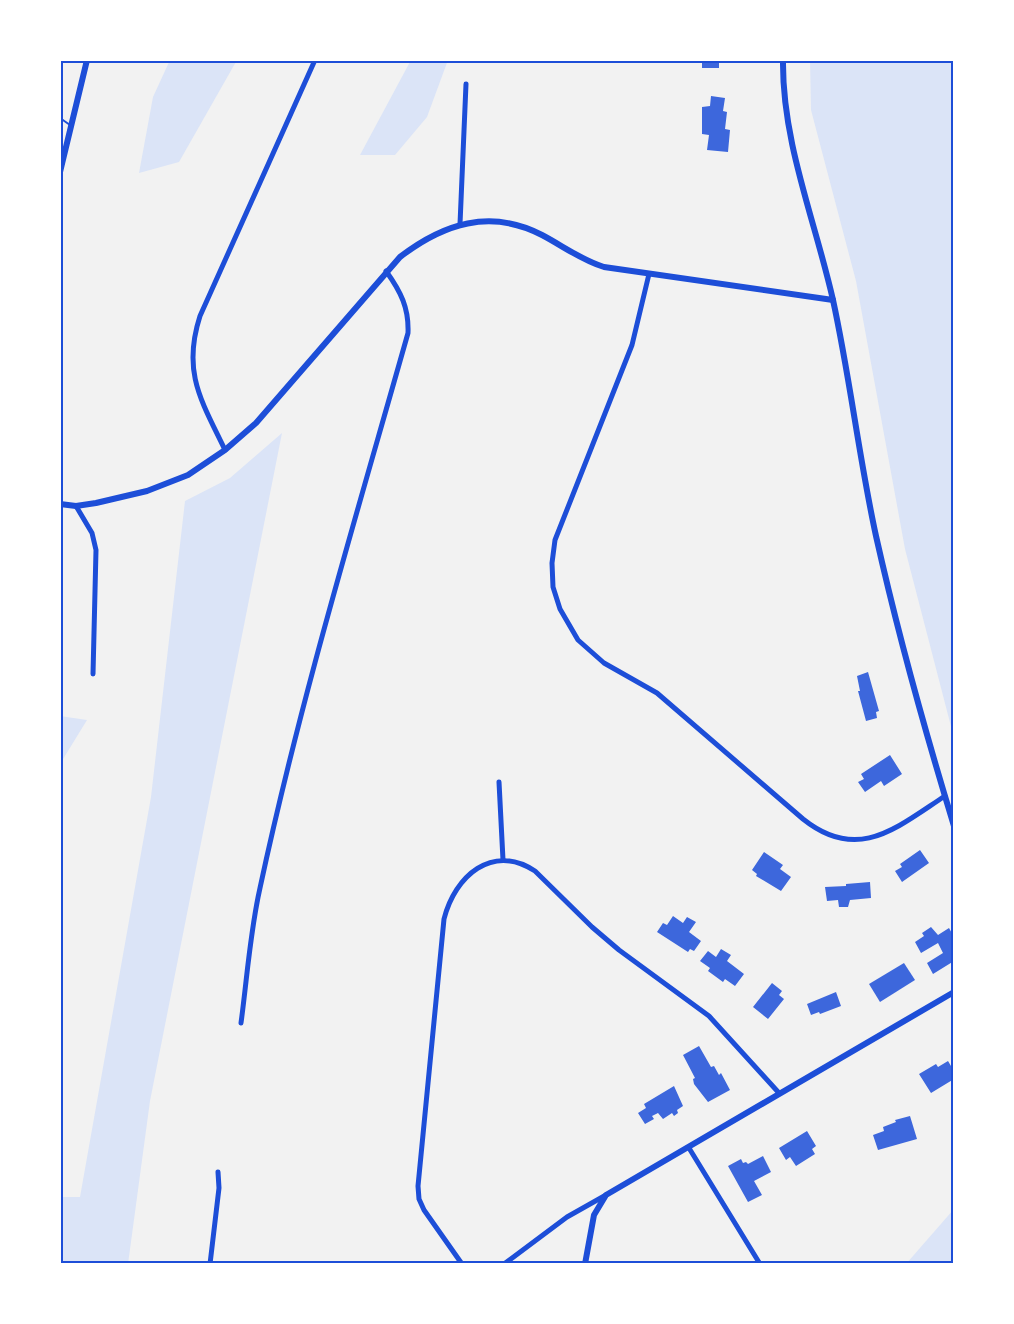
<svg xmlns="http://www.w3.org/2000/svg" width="1014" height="1324" font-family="'Source Serif 4',serif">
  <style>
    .green { fill: #dbe4f7 }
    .building { fill: #3d67dc }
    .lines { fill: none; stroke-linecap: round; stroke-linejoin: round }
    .service { stroke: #1d4ed8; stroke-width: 2 }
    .minor { stroke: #1d4ed8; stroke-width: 5 }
    .tertiary { stroke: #1d4ed8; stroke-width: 6 }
    .neatline { fill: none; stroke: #1d4ed8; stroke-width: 2 }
  </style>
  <rect width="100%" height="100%" fill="#f2f2f2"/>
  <!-- green -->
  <g class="green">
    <path d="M170,60H237L179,162L139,173L153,97Z"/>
    <path d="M411,60H448L427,117L395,155H360Z"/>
    <path d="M810,60H954V738L905,549L856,281L811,110Z"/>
    <path d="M282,433L150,1101L128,1264H60V1197H80L151,797L185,501L230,478Z"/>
    <path d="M60,716L87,720L60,764Z"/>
    <path d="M954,1209V1264H906Z"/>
  </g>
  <!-- building -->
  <g class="building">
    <rect x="702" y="60" width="17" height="8"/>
    <path d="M711,96L725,98L723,111L727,112L725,129L730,130L728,152L707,150L709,135L702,134V107L710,106Z"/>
    <path d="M868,672L879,711L876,712L877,718L866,721L858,691H860L857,676Z"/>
    <path d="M890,755L902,774L884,786L881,781L865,792L858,782L864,779L861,774Z"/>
    <path d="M920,850L929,863L902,882L895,871L902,867L900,864Z"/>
    <path d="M764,852L783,865L780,869L791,877L781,891L756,876L757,874L752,870Z"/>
    <path d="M870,882L871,898L850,900L848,907H839L838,900L827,901L825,887L846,886V884Z"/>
    <path d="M673,916L683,923L687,917L696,922L689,932L701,941L694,951L690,949L688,952L657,932L663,923L667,925Z"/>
    <path d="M931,927L938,935L949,928L954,937V961L933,974L927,963L943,953L938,943L921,953L915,942L924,936L922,933Z"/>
    <path d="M721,949L731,955L727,961L744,974L735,986L725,979L723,982L708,971L710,968L700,961L708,951L716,957Z"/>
    <path d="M904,963L915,980L880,1002L869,984Z"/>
    <path d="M772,983L782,991L779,995L784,999L768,1019L753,1007Z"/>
    <path d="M836,992L841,1006L820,1014L819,1012L811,1015L807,1004Z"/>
    <path d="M699,1046L711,1067L714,1066L719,1075L721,1073L730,1090L708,1102L694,1084L693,1079L695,1078L683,1055Z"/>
    <path d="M948,1061L954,1071V1079L931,1093L919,1074L936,1064L938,1067Z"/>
    <path d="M674,1086L683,1106L677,1110L678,1113L674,1116L672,1113L663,1119L658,1113L652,1116L654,1119L645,1124L638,1113L646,1108L644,1104Z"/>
    <path d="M910,1116L917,1139L878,1150L873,1135L884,1131L883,1127L896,1122L895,1120Z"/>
    <path d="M807,1131L816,1146L812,1149L815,1154L796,1166L790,1157L786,1160L779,1148Z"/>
    <path d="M763,1156L771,1172L754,1181L762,1195L748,1202L728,1166L741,1159L743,1163L746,1162L748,1164Z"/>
  </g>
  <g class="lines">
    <!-- service -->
    <path class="service" d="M60,118L70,125"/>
    <!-- minor -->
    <g class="minor">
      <path d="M460,224L466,84"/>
      <path d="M649,274L632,345L555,540L552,563L553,587L560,609L578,640L604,663L657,693L803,819C858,863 896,828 945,796"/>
      <path d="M225,450C201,400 182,372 200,316L315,60"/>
      <path d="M76,506L92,533L96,550L93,674"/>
      <path d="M499,782L503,860"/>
      <path d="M241,1023C247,979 250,932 260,888C300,701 356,517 408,333C409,308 401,292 386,271"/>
      <path d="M689,1148L760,1264"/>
      <path d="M210,1264L219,1188L218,1172"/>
      <path d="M462,1264L424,1210L419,1199L418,1186L444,919C455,876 492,843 535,871L592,927L619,950L709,1016L779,1093"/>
      <path d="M504,1264L567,1217L606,1195"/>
    </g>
    <!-- tertiary -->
    <g class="tertiary">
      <path d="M783,60C782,142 815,220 833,300C850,378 859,458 876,536C898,634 925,731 954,826"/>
      <path d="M60,172L87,60"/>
      <path d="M60,504L76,506L96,503L147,491L188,475L225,450L256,423L400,257C443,224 490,208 542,235C563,246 581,260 604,267L833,300"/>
      <path d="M585,1264L594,1215L606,1195L954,992"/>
    </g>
  </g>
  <!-- border -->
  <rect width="1014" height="1324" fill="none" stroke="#ffffff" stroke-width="123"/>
  <rect x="62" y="62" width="890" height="1200" class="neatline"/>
</svg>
